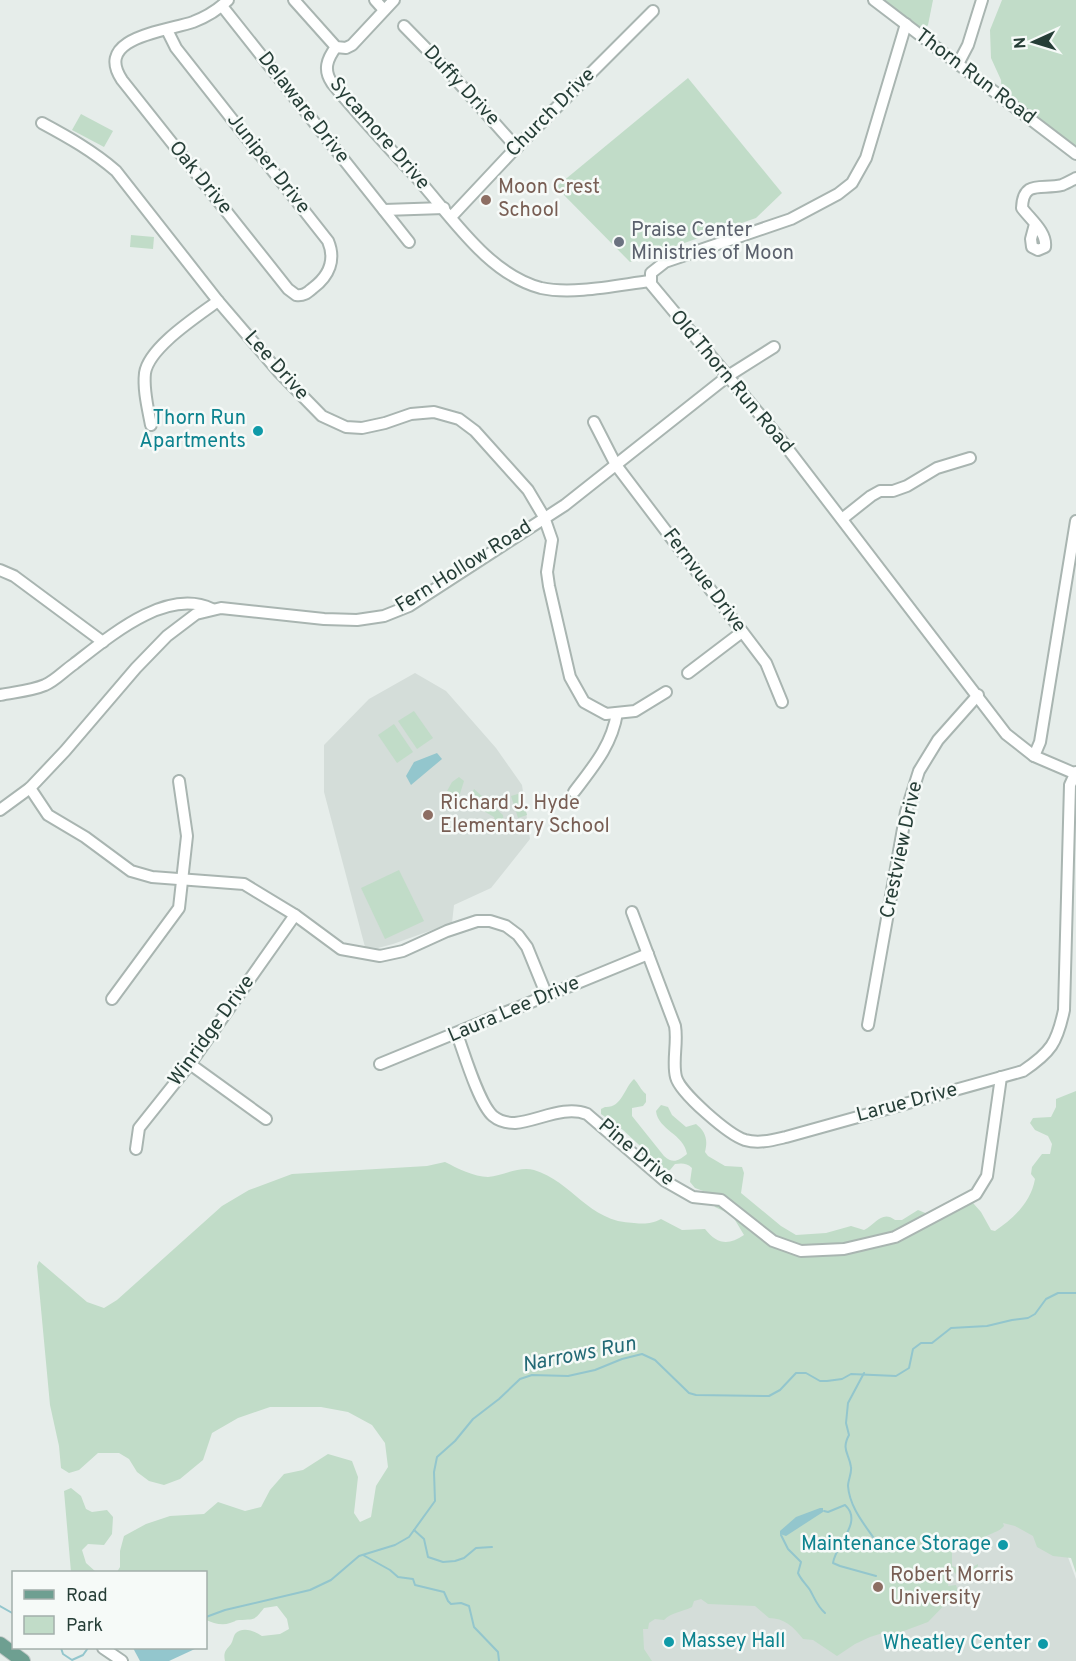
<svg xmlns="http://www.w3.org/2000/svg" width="1076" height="1661" font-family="Overpass,sans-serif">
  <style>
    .built { fill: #d4ddd9 }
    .green { fill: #c1dcc8 }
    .water { fill: #93c6cd }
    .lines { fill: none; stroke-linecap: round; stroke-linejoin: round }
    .stream { stroke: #93c6cd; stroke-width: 2 }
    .minor-casing { stroke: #a9b5b1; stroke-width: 14 }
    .major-casing { stroke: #c2c9c7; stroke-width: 16 }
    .minor { stroke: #fff; stroke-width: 10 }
    .major { stroke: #6e9f91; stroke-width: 14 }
    .education-dot { fill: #8d6e63; stroke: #f6faf8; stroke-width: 2 }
    .worship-dot { fill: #6b7280; stroke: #f6faf8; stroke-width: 2 }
    .culture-dot { fill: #0f9aa8; stroke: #f6faf8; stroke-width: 2 }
    .labels { text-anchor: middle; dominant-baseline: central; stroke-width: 5; stroke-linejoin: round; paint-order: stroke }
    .street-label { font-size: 20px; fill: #263e37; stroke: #f6faf8 }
    .education-label { font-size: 20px; fill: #785e54; stroke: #f6faf8; text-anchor: start }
    .worship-label { font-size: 20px; fill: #5b616d; stroke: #f6faf8; text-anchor: start }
    .culture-label { font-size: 20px; fill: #0d838f; stroke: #f6faf8; text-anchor: end }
    .water-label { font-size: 21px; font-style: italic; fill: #246a76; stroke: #f6faf8 }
  </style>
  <rect width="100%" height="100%" fill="#e6edea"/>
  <!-- built -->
  <g class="built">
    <path d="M415,673L446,691L496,748L522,785L530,839L491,888L454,905L452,923L393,944L378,948L365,947L324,792V745L369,699Z"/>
    <path d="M974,1503L1061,1538L1076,1579V1661H431Z"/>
  </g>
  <!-- green -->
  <g class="green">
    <path d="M874,0H933L928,25L920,35Z"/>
    <path d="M1002,0H1076V154L1002,98L1001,80L991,58L990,30Z"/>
    <path d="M688,78L782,193L756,218L630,262L556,187Z"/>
    <path d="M81,114L113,131L104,147L72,130Z"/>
    <path d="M131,235L154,237L153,249L130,247Z"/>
    <path d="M414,711L433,738L417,749L398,721Z"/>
    <path d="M394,724L413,752L397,763L378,735Z"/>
    <path d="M459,777L464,781L459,797L447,791L452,782Z"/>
    <path d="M474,789L503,815L504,824L496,825L494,817L468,802Z"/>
    <path d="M521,793L527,815L518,818L511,796Z"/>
    <path d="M399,870L424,921L385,939L361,888Z"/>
    <path d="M634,1079C639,1084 640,1089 646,1094V1102L643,1106L632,1108V1116L664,1156C673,1164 678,1161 687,1154C684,1134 658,1130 656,1111L661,1105L668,1107L672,1115L686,1127L696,1124C706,1132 708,1140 705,1152L708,1156L725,1166L742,1167L744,1173L741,1193L781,1226L796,1235L826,1233L851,1226L864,1230C876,1224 882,1210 895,1220H902L918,1210L940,1219C953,1214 959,1206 973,1203L981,1212L991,1230L995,1231C1014,1218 1031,1202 1035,1179L1031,1174L1032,1167L1042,1154H1050L1052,1144L1048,1136L1035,1130L1030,1123L1033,1118L1051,1117L1056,1107V1099L1076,1091V1573L1071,1558L1053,1556L1037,1547L1033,1536L1015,1526L1003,1523L1004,1526C995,1536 981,1532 978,1549L971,1548L961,1541L956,1542L952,1546V1566L965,1571L978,1564V1566L963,1582L954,1572L950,1574L948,1586L956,1585L958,1591L928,1622L893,1635H889L886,1632L870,1637L855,1644L837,1656L813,1640L803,1639C794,1627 784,1618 769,1618L755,1606L708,1604L701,1599L694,1601L692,1607C682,1612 672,1612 664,1620L655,1619L649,1623L648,1629H643L644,1649L652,1661H225C223,1652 226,1650 231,1644C233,1641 233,1637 235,1634C242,1626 255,1631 262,1636L280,1634L289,1629L287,1619L277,1606L264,1608C254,1621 255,1619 239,1620C233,1621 237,1621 230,1623C222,1626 213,1623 206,1620V1572H117L120,1567V1551L124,1536L146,1524L170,1516L204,1514L218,1502L245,1511L261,1507L270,1490L284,1474L303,1470L328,1454L352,1461L358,1477L354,1513L360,1522L371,1517L376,1486L388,1467L385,1443L372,1425L348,1412L321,1407H270L238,1418L212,1433L203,1460L180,1479L164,1485L149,1481L137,1472L129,1459L119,1453H98L79,1470L69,1473L61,1468L59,1446L50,1405L37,1266L39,1261L87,1302L104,1308L117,1300L222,1206L249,1190L292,1174L427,1166L445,1162C457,1168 474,1177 488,1177C502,1176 519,1166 534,1170C572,1181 588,1222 634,1223C645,1224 651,1224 661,1219L682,1230L705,1229C717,1244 728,1246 744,1235L732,1215L715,1207L706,1192L695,1188L690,1182L692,1168C687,1163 682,1163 675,1164L670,1170H666L623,1130L601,1114V1109L605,1107C622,1108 624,1088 634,1079Z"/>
    <path d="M71,1488L81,1496L86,1509L92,1512L107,1510L113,1517L112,1534L104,1545L88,1544L82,1550L86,1563L96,1572H71L64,1491Z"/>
  </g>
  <!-- water -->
  <g class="water">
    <path d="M437,753L442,759L411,785L406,776L414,762Z"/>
    <path d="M820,1508H823V1512L786,1536L780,1534V1531L796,1517Z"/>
    <path d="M133,1648H197L169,1661H140Z"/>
  </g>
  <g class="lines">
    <!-- stream -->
    <g class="stream">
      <path d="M864,1373L848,1403L846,1423L849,1435C841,1450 849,1453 851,1467C852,1473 848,1480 848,1486C850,1511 869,1529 881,1549"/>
      <path d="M824,1511L828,1512L845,1505C864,1522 835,1545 833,1563L840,1566L876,1576"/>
      <path d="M414,1530L424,1539L428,1557L443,1562L455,1561L464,1558L476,1548L492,1547"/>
      <path d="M781,1535L788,1549L801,1562L798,1573C801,1580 806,1584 810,1590C815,1599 817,1606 825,1613"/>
      <path d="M363,1555L390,1570L398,1577L413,1579L415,1585L444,1592L448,1601L451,1604L461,1603L469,1606L474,1627L498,1652L499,1661"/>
      <path d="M0,1606L14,1614"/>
      <path d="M206,1617L225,1610L310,1590L331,1580L359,1556L395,1545L409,1537L435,1501L434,1472L437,1457L455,1441L473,1419L499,1399L520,1379L532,1375L568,1376L595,1370L622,1359L642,1354L655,1360L689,1393L696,1395L769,1396L780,1390L796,1373H806L820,1381H827L842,1379L851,1374L896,1376L909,1368L913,1349L921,1343H932L951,1328L987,1326L1012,1320L1028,1318L1035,1314L1046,1299L1058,1293H1076"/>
      <path d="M61,1648L63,1654L72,1660L83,1655L88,1648"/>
    </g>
    <!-- minor casing -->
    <g class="minor-casing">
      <g id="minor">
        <path d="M294,0L336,47L346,48L352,45L394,0"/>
        <path d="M375,0L384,10"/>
        <path d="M874,0L1076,154"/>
        <path d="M222,6L409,242"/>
        <path d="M906,24L866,158L852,183L838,194L791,219L665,262L651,273V284L781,440L1006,734L1034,756L1076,774"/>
        <path d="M404,26L451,74L517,148"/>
        <path d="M167,30L176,48L328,241C336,260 329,276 313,288C307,293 304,296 296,295L288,289L122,80C93,37 167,31 193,22C206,17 218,10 228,0"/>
        <path d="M336,47C327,59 323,70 332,83C359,116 388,147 417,178C452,217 488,274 541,288C573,295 618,285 650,281"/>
        <path d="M958,64L968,45L982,0"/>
        <path d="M42,123C68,137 93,151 116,171L218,301L278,371L322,416L346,427L362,428L385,423L411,414L434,412L459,419L475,431L528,490L544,517L552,540L547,572L549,586L570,677L584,702L606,714L635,711L666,692"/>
        <path d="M384,210L444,208"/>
        <path d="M451,217L512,152L653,11"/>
        <path d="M1035,224L1031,239L1032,247L1038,250L1045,247C1047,232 1030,219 1022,208C1023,179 1042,190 1062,185C1067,183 1072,180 1076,178"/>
        <path d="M594,422L616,465L766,663L782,702"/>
        <path d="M151,425C148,409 143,390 145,373C149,347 198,316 218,301"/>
        <path d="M842,519L871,496L880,491H893L907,486L937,468L970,458"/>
        <path d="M0,570L14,576L103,642"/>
        <path d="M688,673L742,632"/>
        <path d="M0,695C14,692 31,691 45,685C55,681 65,670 74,664C109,637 166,587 212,609"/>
        <path d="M1034,756L1040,742L1076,521"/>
        <path d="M30,788L48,815L85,837L131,871L152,877L244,884L295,915L341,949L380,956L403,951L447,931L477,921H490L506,926L518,935L527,947L547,996"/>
        <path d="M574,792C593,767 612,745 617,713"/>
        <path d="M0,810L30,788L65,751L136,668L167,636L196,614L221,608L324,619L357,620L384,616L409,606L565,505L728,376L774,347"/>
        <path d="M632,912L675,1026C678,1043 672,1061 676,1077C680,1093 729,1135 745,1140C759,1144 773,1140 786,1137L1023,1071C1051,1052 1057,1043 1064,1010L1070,785L1076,772"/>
        <path d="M112,999L179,908L187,836L179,781"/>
        <path d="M868,1025L906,812L919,771L938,740L978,695"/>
        <path d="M457,1034C464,1053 479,1104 493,1116C499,1121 507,1123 515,1123C538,1121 564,1105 587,1114L665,1181L693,1197L721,1200L773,1241L801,1251L844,1249L895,1237L976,1194L987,1176L1001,1077"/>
        <path d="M190,1064L266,1119"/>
        <path d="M380,1064L648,954"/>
        <path d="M136,1149L139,1128L190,1064L295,915"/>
        <path d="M103,1648L122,1661"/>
      </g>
    </g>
    <!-- major casing -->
    <g class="major-casing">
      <path id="major" d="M0,1644L23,1661"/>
    </g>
    <!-- minor -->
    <use href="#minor" class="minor"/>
    <!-- major -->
    <use href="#major" class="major"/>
  </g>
  <!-- markers -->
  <g class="education-dot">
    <circle cx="486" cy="200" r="6"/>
    <circle cx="428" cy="815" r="6"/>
    <circle cx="878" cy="1587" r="6"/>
  </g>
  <circle class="worship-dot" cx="619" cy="242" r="6"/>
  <g class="culture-dot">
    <circle cx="258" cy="431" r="6"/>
    <circle cx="1003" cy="1545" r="6"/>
    <circle cx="669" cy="1642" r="6"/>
    <circle cx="1043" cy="1644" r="6"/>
  </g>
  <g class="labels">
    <!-- street labels -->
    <g class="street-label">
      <text transform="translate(975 77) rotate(37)">Thorn Run Road</text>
      <text transform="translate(461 86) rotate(47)">Duffy Drive</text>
      <text transform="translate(303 108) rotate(52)">Delaware Drive</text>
      <text transform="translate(551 113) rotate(-45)">Church Drive</text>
      <text transform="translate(379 134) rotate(49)">Sycamore Drive</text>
      <text transform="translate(268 164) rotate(52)">Juniper Drive</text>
      <text transform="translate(200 178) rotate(51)">Oak Drive</text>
      <text transform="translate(276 366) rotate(48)">Lee Drive</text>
      <text transform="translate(731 382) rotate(50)">Old Thorn Run Road</text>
      <text transform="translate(464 567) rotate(-32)">Fern Hollow Road</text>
      <text transform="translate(704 581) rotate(53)">Fernvue Drive</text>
      <text transform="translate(902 850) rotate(-78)">Crestview Drive</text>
      <text transform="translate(514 1010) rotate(-23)">Laura Lee Drive</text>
      <text transform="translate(212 1031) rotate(-54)">Winridge Drive</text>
      <text transform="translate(907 1103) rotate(-15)">Larue Drive</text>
      <text transform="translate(636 1153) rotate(40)">Pine Drive</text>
    </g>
    <!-- education labels -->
    <g class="education-label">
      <text x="498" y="188">Moon Crest<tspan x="498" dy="23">School</tspan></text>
      <text x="440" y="804">Richard J. Hyde<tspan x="440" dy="23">Elementary School</tspan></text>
      <text x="890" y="1576">Robert Morris<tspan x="890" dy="23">University</tspan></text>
    </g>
    <!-- worship labels -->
    <g class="worship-label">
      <text x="631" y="231">Praise Center<tspan x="631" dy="23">Ministries of Moon</tspan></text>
    </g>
    <!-- culture labels -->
    <g class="culture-label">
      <text x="246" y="419">Thorn Run<tspan x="246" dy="23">Apartments</tspan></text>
      <text x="991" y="1545">Maintenance Storage</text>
      <text x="681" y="1642" text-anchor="start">Massey Hall</text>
      <text x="1031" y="1644">Wheatley Center</text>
    </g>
    <!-- water labels -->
    <g class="water-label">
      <text transform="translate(579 1355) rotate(-11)">Narrows Run</text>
    </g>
  </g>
  <!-- legend -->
  <rect x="12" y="1571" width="195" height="78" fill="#f6faf8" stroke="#a3afab" stroke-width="1.5"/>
  <rect x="24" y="1590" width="30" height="9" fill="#6e9f91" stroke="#a3afab" stroke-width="1.5"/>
  <text x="66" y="1601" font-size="18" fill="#263e37">Road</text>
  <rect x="24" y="1616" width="30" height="18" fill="#c1dcc8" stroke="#a3afab" stroke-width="1.5"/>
  <text x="66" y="1631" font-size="18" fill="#263e37">Park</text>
  <!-- north arrow -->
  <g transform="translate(1034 42) rotate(266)" stroke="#f6faf8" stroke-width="4.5" paint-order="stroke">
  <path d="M0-4.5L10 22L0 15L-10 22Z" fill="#263e37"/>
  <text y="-9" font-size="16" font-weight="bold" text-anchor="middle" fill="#263e37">N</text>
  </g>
</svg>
